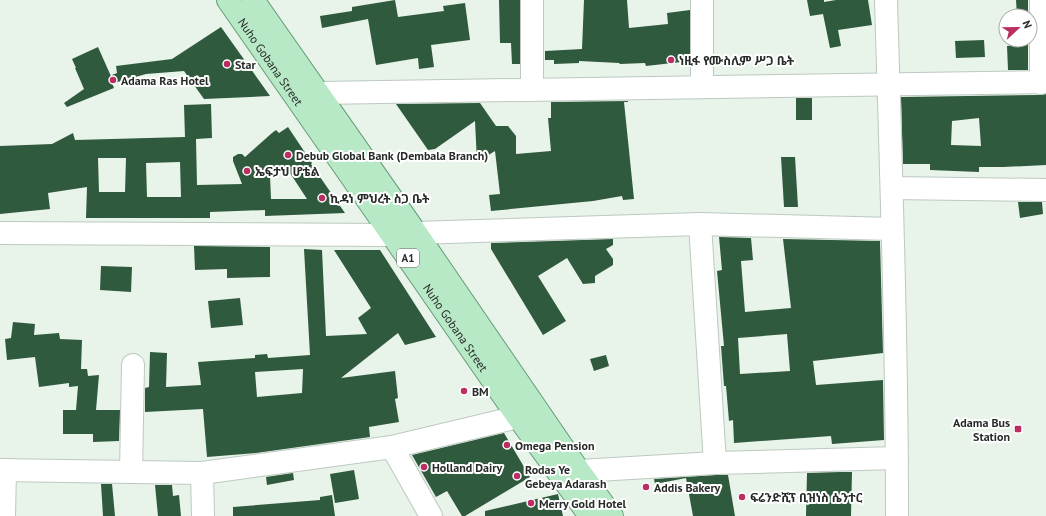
<svg xmlns="http://www.w3.org/2000/svg" width="1046" height="516" font-family="'PT Sans','Noto Sans Ethiopic',sans-serif">
  <style>
    .building { fill: #2f5a3d; fill-rule: evenodd }
    .lines { fill: none; stroke-linecap: round; stroke-linejoin: round }
    .minor-casing { stroke: #bdc9c0; stroke-width: 24 }
    .major-casing { stroke: #679d77; stroke-width: 24 }
    .minor { stroke: #fff; stroke-width: 22 }
    .major { stroke: #b8e9c7; stroke-width: 22 }
    .poi-dot { fill: #bb2e63; stroke: #fff; stroke-width: 1.5 }
    .labels { text-anchor: middle; dominant-baseline: central; stroke-width: 4; stroke-linejoin: round; paint-order: stroke }
    .shield { fill: #fff; stroke: #686b68; stroke-width: 1 }
    .shield-label { font-size: 11px; font-weight: bold; fill: #272b28 }
    .poi-label { font-size: 12px; font-weight: bold; fill: #272b28; stroke: #fff; text-anchor: start }
    .street-label { font-size: 12px; fill: #272b28; stroke: #fff }
  </style>
  <rect width="100%" height="100%" fill="#e8f3ea"/>
  <!-- building -->
  <g class="building">
    <path d="M395,0L398,17L444,11L443,6L465,3L470,40L431,45L434,67L419,69L418,58L376,65L368,19L322,28L320,16L352,11V7Z"/>
    <path d="M499,0H520V64H512L511,43H500Z"/>
    <path d="M584,0H627L629,28L668,24L667,13L690,10V61L646,66L645,63L620,64L619,63L579,61V63L554,64V60H545V51L582,49Z"/>
    <path d="M807,0H824V2L836,0H868L872,25L838,30L841,46L830,48L823,14L810,16Z"/>
    <path d="M1016,0H1028V16H1017Z"/>
    <path d="M221,27L270,96L204,99L184,71L146,74L114,83L112,75L117,73L116,66L172,59Z"/>
    <path d="M984,40L985,57L956,58L955,41Z"/>
    <path d="M1018,40H1028V70H1008L1007,46L1019,45Z"/>
    <path d="M98,47L114,83H112L114,88L67,107L64,103L84,89L75,68H76L72,59Z"/>
    <path d="M1046,94V165L1003,167H979V172L930,170V164H903L901,97L1038,95H1041ZM979,118L981,146L951,145L952,121Z"/>
    <rect x="796" y="98" width="16" height="22"/>
    <path d="M628,101V102H624L634,199L623,200L622,196L593,201L491,211L489,195L500,194L495,151L477,162L475,121L435,149L428,150L396,104L480,103L496,126H508L516,136V154L551,151L548,118H551V102Z"/>
    <path d="M211,104L212,138L196,139L197,185L242,184L233,161V157L238,154H242L245,157L272,133L276,130L279,133L288,127L312,163L311,164L345,213L265,216V210L210,212V218H86L87,187L48,193L50,209L0,214V146L52,144L73,133L75,140L185,137L184,105ZM98,158H126L125,192H99ZM180,162L181,197H147L146,163ZM288,170L307,199H271L270,176Z"/>
    <path d="M781,157H795L798,207H784Z"/>
    <path d="M1018,202H1042L1043,214L1020,218Z"/>
    <path d="M719,237L751,238L753,260L741,261L745,312L791,308L783,239L880,241L883,353L813,361L816,385L883,380L884,440L832,444L831,436L734,443L733,420L729,421L726,386H724L721,346H724L717,271L722,270ZM787,334L790,371L740,374L738,338Z"/>
    <path d="M613,239V245L606,249L613,259V265L595,276V283L583,284L567,258L538,276L566,321L543,335L491,249V243Z"/>
    <path d="M194,246L270,247V277L227,278V269L195,270Z"/>
    <path d="M304,249L322,250L326,336L367,334L358,318L371,308L334,250H380L436,337L405,345L398,333L341,378L395,371L398,398L395,399L399,422L369,427L370,437L256,453L207,457L203,409L145,412V388L149,387L150,352L167,353L166,387L201,385L198,362L255,358V355L267,354L268,358L310,355ZM303,369L302,393L257,397L255,372Z"/>
    <path d="M101,266L132,267L131,292L100,290Z"/>
    <path d="M240,298L243,325L211,328L208,301Z"/>
    <path d="M13,322L35,324L34,335L59,333L60,339L82,340L81,369H87L88,376L99,375L96,410H120L119,441L93,442V434H63V410H76L78,386L69,387V383L39,387L35,357L7,360L5,339L11,338Z"/>
    <path d="M606,355L609,366L594,371L590,359Z"/>
    <path d="M504,433L530,477L465,516H462L447,491L436,497L412,455Z"/>
    <path d="M354,470L359,499L335,503L330,474Z"/>
    <path d="M840,472H852L851,516H806L807,473Z"/>
    <path d="M293,473L294,480L267,485L266,477Z"/>
    <path d="M716,475H728L735,516H693L686,478L655,484L654,479Z"/>
    <path d="M101,484H112L115,516H103Z"/>
    <path d="M155,485H172L173,496L179,495L181,516H158Z"/>
    <path d="M558,494L563,516H485V511Z"/>
    <path d="M332,495L335,516H233V507L320,500V497Z"/>
  </g>
  <g class="lines">
    <!-- minor casing -->
    <g class="minor-casing">
      <g id="minor">
        <path d="M532,0V90"/>
        <path d="M702,0V87"/>
        <path d="M886,0C891,172 897,344 897,516"/>
        <path d="M1041,83V0"/>
        <path d="M319,93L1046,82"/>
        <path d="M892,188L1046,190"/>
        <path d="M700,224L715,463"/>
        <path d="M0,233L392,235L416,233L700,224L892,229"/>
        <path d="M392,447L431,516"/>
        <path d="M0,470L202,473L392,447L518,417"/>
        <path d="M131,472L133,365"/>
        <path d="M563,472L715,463L897,458"/>
        <path d="M202,473L203,516"/>
        <path d="M4,516L5,470"/>
      </g>
    </g>
    <!-- major casing -->
    <g class="major-casing">
      <g id="major">
        <path id="s1" d="M228,0L392,235L518,417L590,516"/>
        <path d="M253,0L416,233L579,471L612,516"/>
      </g>
    </g>
    <!-- minor -->
    <use href="#minor" class="minor"/>
    <!-- major -->
    <use href="#major" class="major"/>
  </g>
  <!-- markers -->
  <g class="poi-dot">
    <circle cx="671" cy="60" r="4"/>
    <circle cx="227" cy="64" r="4"/>
    <circle cx="113" cy="80" r="4"/>
    <circle cx="288" cy="155" r="4"/>
    <circle cx="247" cy="171" r="4"/>
    <circle cx="322" cy="198" r="4"/>
    <circle cx="464" cy="391" r="4"/>
    <rect x="1014" y="425" width="8" height="8" rx="2"/>
    <circle cx="507" cy="445" r="4"/>
    <circle cx="424" cy="467" r="4"/>
    <circle cx="517" cy="476" r="4"/>
    <circle cx="646" cy="487" r="4"/>
    <circle cx="742" cy="497" r="4"/>
    <circle cx="531" cy="503" r="4"/>
  </g>
  <g class="labels">
    <!-- shield labels -->
    <rect class="shield" x="397" y="249" width="22" height="18" rx="3"/>
    <g class="shield-label">
      <text x="408" y="258">A1</text>
    </g>
    <!-- poi labels -->
    <g class="poi-label">
      <text x="679" y="60">ነዚፋ የሙስሊም ሥጋ ቤት</text>
      <text x="235" y="64">Star</text>
      <text x="121" y="80">Adama Ras Hotel</text>
      <text x="296" y="155">Debub Global Bank (Dembala Branch)</text>
      <text x="255" y="171">ኤፍታህ ሆቴል</text>
      <text x="330" y="198">ኪዳነ ምህረት ስጋ ቤት</text>
      <text x="472" y="391">BM</text>
      <text x="1010" y="422" text-anchor="end">Adama Bus<tspan x="1010" dy="14">Station</tspan></text>
      <text x="515" y="445">Omega Pension</text>
      <text x="432" y="467">Holland Dairy</text>
      <text x="525" y="469">Rodas Ye<tspan x="525" dy="14">Gebeya Adarash</tspan></text>
      <text x="654" y="487">Addis Bakery</text>
      <text x="750" y="497">ፍሬንድሺፕ ቢዝነስ ሴንተር</text>
      <text x="539" y="503">Merry Gold Hotel</text>
    </g>
    <!-- street labels -->
    <g class="street-label">
      <text stroke="none"><textPath href="#s1" startOffset="75">Nuho Gobana Street</textPath></text>
      <text stroke="none"><textPath href="#s1" startOffset="399">Nuho Gobana Street</textPath></text>
    </g>
  </g>
  <!-- north arrow -->
  <g transform="translate(1018 28) rotate(68)"><circle r="19" fill="#ffffff" stroke="#a9aaa9"/>
  <path d="M0-3L7 15L0 10L-7 15Z" fill="#bb2e63"/>
  <text y="-6" font-size="11" font-weight="bold" text-anchor="middle" fill="#272b28">N</text>
  </g>
</svg>
